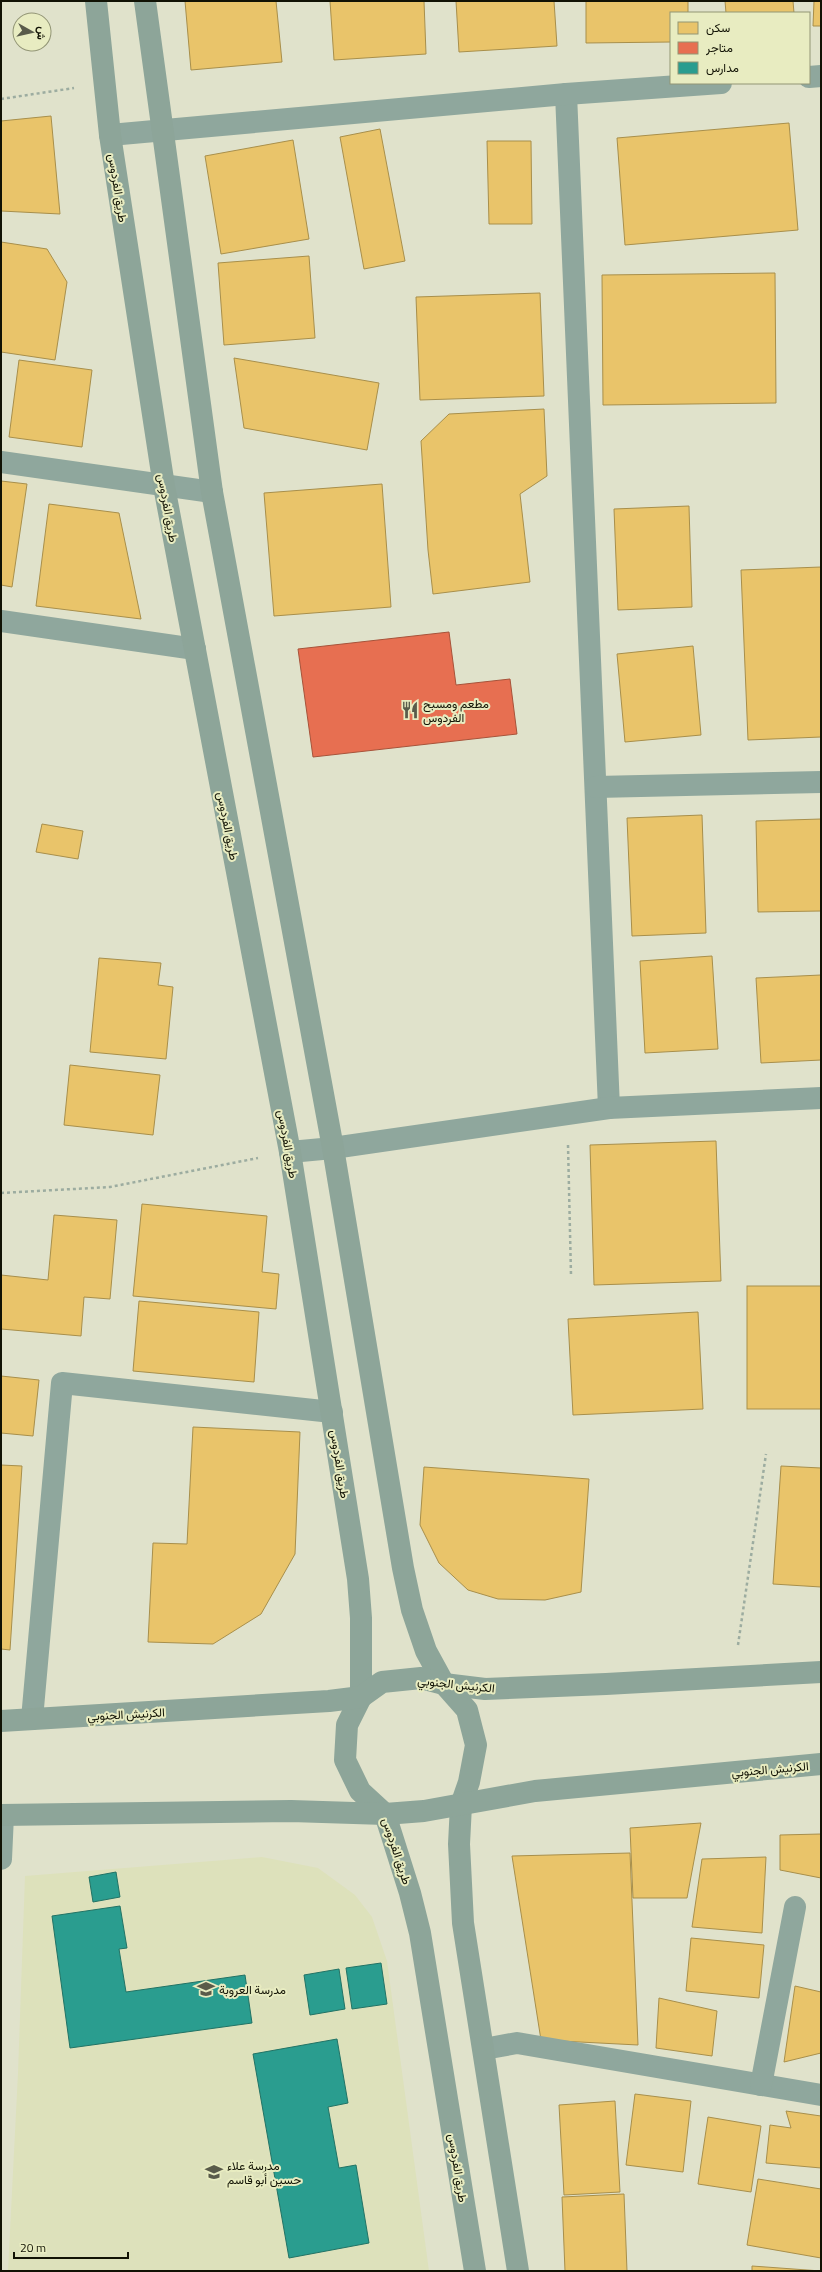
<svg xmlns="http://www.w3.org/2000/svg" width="822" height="2272" font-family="'Titillium Web',Vazirmatn,sans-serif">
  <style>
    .built { fill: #dde1bb }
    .homes { fill: #e9c46a; stroke: #a88f4b }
    .shops { fill: #e76f51; stroke: #a7533a }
    .schools { fill: #2a9d8f; stroke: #227365 }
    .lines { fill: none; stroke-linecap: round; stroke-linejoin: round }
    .path { stroke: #9caca0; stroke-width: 2.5; stroke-dasharray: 3 3; stroke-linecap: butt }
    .street { stroke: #8fa79d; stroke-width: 22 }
    .secondary { stroke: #8da599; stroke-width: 22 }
    .labels { text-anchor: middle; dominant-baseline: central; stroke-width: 4; stroke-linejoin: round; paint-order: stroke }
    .street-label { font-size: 12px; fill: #111204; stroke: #e8ecc1 }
    .poi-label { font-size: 12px; fill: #111204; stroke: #e8ecc1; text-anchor: start }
  </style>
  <rect width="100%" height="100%" fill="#e0e2cb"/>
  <!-- built -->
  <path class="built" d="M262,1857L318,1868L355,1895L372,1917L387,1961L429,2271H8L18,2073L25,1876Z"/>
  <!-- homes -->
  <g class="homes">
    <path d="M185,1H276L282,62L191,70Z"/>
    <path d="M330,1H424L426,54L334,60Z"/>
    <path d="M456,1H554L557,46L459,52Z"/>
    <path d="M586,1H688V13H671V42L586,43Z"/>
    <path d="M725,1H793L794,13H726Z"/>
    <path d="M814,1H821V26H813Z"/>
    <path d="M51,116L60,214L1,211V121Z"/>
    <path d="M789,123L798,230L625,245L617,138Z"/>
    <path d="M380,129L405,261L364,269L340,137Z"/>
    <path d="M293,140L309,239L221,254L205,156Z"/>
    <path d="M487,141H531L532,224H489Z"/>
    <path d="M1,242L47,249L67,282L55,360L1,352Z"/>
    <path d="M309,256L315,338L224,345L218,263Z"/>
    <path d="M775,273L776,403L603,405L602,275Z"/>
    <path d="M540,293L544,396L420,400L416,297Z"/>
    <path d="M234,358L379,383L367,450L244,428Z"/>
    <path d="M19,360L92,370L82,447L9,437Z"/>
    <path d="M544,409L547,476L520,494L530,582L433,594L428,550L421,441L449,414Z"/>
    <path d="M1,481L27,484L12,587L1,585Z"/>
    <path d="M382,484L391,607L274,616L264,493Z"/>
    <path d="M49,504L119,513L141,619L36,606Z"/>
    <path d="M689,506L692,607L618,610L614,509Z"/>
    <path d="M821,567V737L748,740L741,570Z"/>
    <path d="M693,646L701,735L625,742L617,654Z"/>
    <path d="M702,815L706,933L632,936L627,818Z"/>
    <path d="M821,819V911L758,912L756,821Z"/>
    <path d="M42,824L83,831L78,859L36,852Z"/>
    <path d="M712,956L718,1049L645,1053L640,961Z"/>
    <path d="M99,958L161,963L158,985L173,987L166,1059L90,1052Z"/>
    <path d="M821,975V1060L761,1063L756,978Z"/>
    <path d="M70,1065L160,1075L153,1135L64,1125Z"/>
    <path d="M716,1141L721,1281L594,1285L590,1145Z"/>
    <path d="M142,1204L267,1216L262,1272L279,1274L276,1309L133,1296Z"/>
    <path d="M54,1215L117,1220L110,1299L84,1297L81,1336L1,1329V1275L48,1280Z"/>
    <rect x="747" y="1286" width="74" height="123"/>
    <path d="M139,1301L259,1312L254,1382L133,1371Z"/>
    <path d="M698,1312L703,1409L573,1415L568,1319Z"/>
    <path d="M1,1376L39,1380L33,1436L1,1433Z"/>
    <path d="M193,1427L300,1432L295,1554L261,1614L213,1644L148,1642L153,1543L187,1544Z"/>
    <path d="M1,1465L22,1466L10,1650L1,1649Z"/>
    <path d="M781,1466L821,1468V1587L773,1584Z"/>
    <path d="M424,1467L589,1479L581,1592L545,1600L498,1599L468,1590L439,1563L420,1525Z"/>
    <path d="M701,1823L687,1898H633L630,1828Z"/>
    <path d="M821,1834V1878L780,1870V1835Z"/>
    <path d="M630,1853L638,2045L541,2040L512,1856Z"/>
    <path d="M766,1857L762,1933L692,1927L702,1859Z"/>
    <path d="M691,1938L764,1945L759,1998L686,1991Z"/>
    <path d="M795,1986L821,1992V2053L784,2062Z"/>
    <path d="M659,1998L717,2011L712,2056L656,2048Z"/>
    <path d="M635,2094L691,2101L683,2172L626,2165Z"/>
    <path d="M615,2101L620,2192L564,2195L559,2105Z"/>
    <path d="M786,2111L821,2116V2168L766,2163L770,2125L791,2128Z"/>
    <path d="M708,2117L761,2126L751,2192L698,2184Z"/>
    <path d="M758,2179L821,2189V2258L747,2245Z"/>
    <path d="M624,2194L627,2271H565L562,2197Z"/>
    <path d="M752,2266L821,2271H752Z"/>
  </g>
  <!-- shops -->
  <path class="shops" d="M449,632L456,685L510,679L517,734L313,757L298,649Z"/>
  <!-- schools -->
  <g class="schools">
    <path d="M116,1872L120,1897L93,1902L89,1877Z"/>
    <path d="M120,1906L127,1948L119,1949L126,1992L245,1975L252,2023L70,2048L52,1916Z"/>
    <path d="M381,1963L387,2004L352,2009L346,1968Z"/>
    <path d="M339,1969L345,2009L310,2015L304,1975Z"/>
    <path d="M337,2039L348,2103L328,2107L339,2168L356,2165L369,2243L289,2258L253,2054Z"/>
  </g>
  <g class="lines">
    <!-- path -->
    <g class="path">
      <path d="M1,99L74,88"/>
      <path d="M568,1145L571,1275"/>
      <path d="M1,1193L110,1187L258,1158"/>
      <path d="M738,1645L766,1454"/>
    </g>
    <!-- street -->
    <g class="street">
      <path d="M809,77L821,76"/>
      <path d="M566,94L609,1108"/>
      <path d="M110,135L566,94L721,83"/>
      <path d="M1,462L212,492"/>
      <path d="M1,621L195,649"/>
      <path d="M596,787L821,782"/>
      <path d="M290,1152L333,1148L609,1108L821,1098"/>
      <path d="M32,1719L62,1383L332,1412"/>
      <path d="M1,1859L3,1815"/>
      <path d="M484,2049L517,2043L821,2095"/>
      <path d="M761,2085L795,1907"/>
    </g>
    <!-- secondary -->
    <g class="secondary">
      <path d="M96,1L110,135L164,486L290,1152L358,1579L361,1618V1697L347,1725L345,1760L360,1791L385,1814L410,1893L420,1933L475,2271"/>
      <path d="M145,1L212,492L333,1148L403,1568L412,1610L426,1651L444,1684L467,1710L476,1745L469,1782L461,1805L459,1844L463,1923L518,2271"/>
      <path d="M1,1721L329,1701L361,1697L382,1682L421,1678L444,1684L485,1689L606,1684L821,1672"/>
      <path d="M1,1815L291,1811L385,1814L424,1811L535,1791L821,1764"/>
    </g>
  </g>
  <!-- icons -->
  <defs>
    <g id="restaurant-bare" transform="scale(1.38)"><path d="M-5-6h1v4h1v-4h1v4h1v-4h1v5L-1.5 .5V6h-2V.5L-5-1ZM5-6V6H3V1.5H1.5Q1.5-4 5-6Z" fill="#595b4a" stroke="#e8ecc1" stroke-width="2.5" paint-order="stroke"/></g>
    <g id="school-bare" transform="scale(1.38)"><path d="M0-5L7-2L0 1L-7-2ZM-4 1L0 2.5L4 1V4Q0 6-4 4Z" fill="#595b4a" stroke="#e8ecc1" stroke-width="2.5" paint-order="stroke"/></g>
  </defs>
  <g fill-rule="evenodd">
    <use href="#restaurant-bare" x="410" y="710"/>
    <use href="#school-bare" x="206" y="1989"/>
    <use href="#school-bare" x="214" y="2172"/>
  </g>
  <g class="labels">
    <!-- street labels -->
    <g class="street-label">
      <text transform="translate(118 188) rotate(81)">طريق الفردوس</text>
      <text transform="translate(168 508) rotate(80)">طريق الفردوس</text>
      <text transform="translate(228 826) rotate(79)">طريق الفردوس</text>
      <text transform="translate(288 1144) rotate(80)">طريق الفردوس</text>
      <text transform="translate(340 1464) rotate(81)">طريق الفردوس</text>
      <text transform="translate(456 1684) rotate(6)">الكرنيش الجنوبي</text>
      <text transform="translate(126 1714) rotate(-3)">الكرنيش الجنوبي</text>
      <text transform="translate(770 1769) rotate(-5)">الكرنيش الجنوبي</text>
      <text transform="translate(397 1851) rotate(72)">طريق الفردوس</text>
      <text transform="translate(458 2168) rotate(81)">طريق الفردوس</text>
    </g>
    <!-- poi labels -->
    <g class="poi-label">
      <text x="423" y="703">مطعم ومسبح<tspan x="423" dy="14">الفردوس</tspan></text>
      <text x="219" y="1989">مدرسة العروبة</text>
      <text x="227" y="2165">مدرسة علاء<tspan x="227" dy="14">حسين أبو قاسم</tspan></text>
    </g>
  </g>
  <!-- border -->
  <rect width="822" height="2272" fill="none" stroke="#111204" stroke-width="4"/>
  <!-- legend -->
  <rect x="670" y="12" width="140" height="72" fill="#e8ecc1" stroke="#929575"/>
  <rect x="678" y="22" width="20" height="12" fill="#e9c46a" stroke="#929575"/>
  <text x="706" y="32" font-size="12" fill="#111204">سكن</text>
  <rect x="678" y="42" width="20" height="12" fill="#e76f51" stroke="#929575"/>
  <text x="706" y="52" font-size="12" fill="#111204">متاجر</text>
  <rect x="678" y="62" width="20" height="12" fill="#2a9d8f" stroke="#929575"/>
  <text x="706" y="72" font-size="12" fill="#111204">مدارس</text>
  <!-- north arrow -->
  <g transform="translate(32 32) rotate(98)"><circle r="19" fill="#e8ecc1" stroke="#929575"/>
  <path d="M0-3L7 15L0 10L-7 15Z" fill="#595b4a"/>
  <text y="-6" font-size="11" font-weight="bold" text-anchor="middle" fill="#111204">ش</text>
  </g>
  <!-- scale -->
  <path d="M14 2252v6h114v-6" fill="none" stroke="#111204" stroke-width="2"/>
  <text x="20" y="2252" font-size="12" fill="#111204" stroke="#e8ecc1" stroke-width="3" paint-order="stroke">20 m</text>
</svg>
